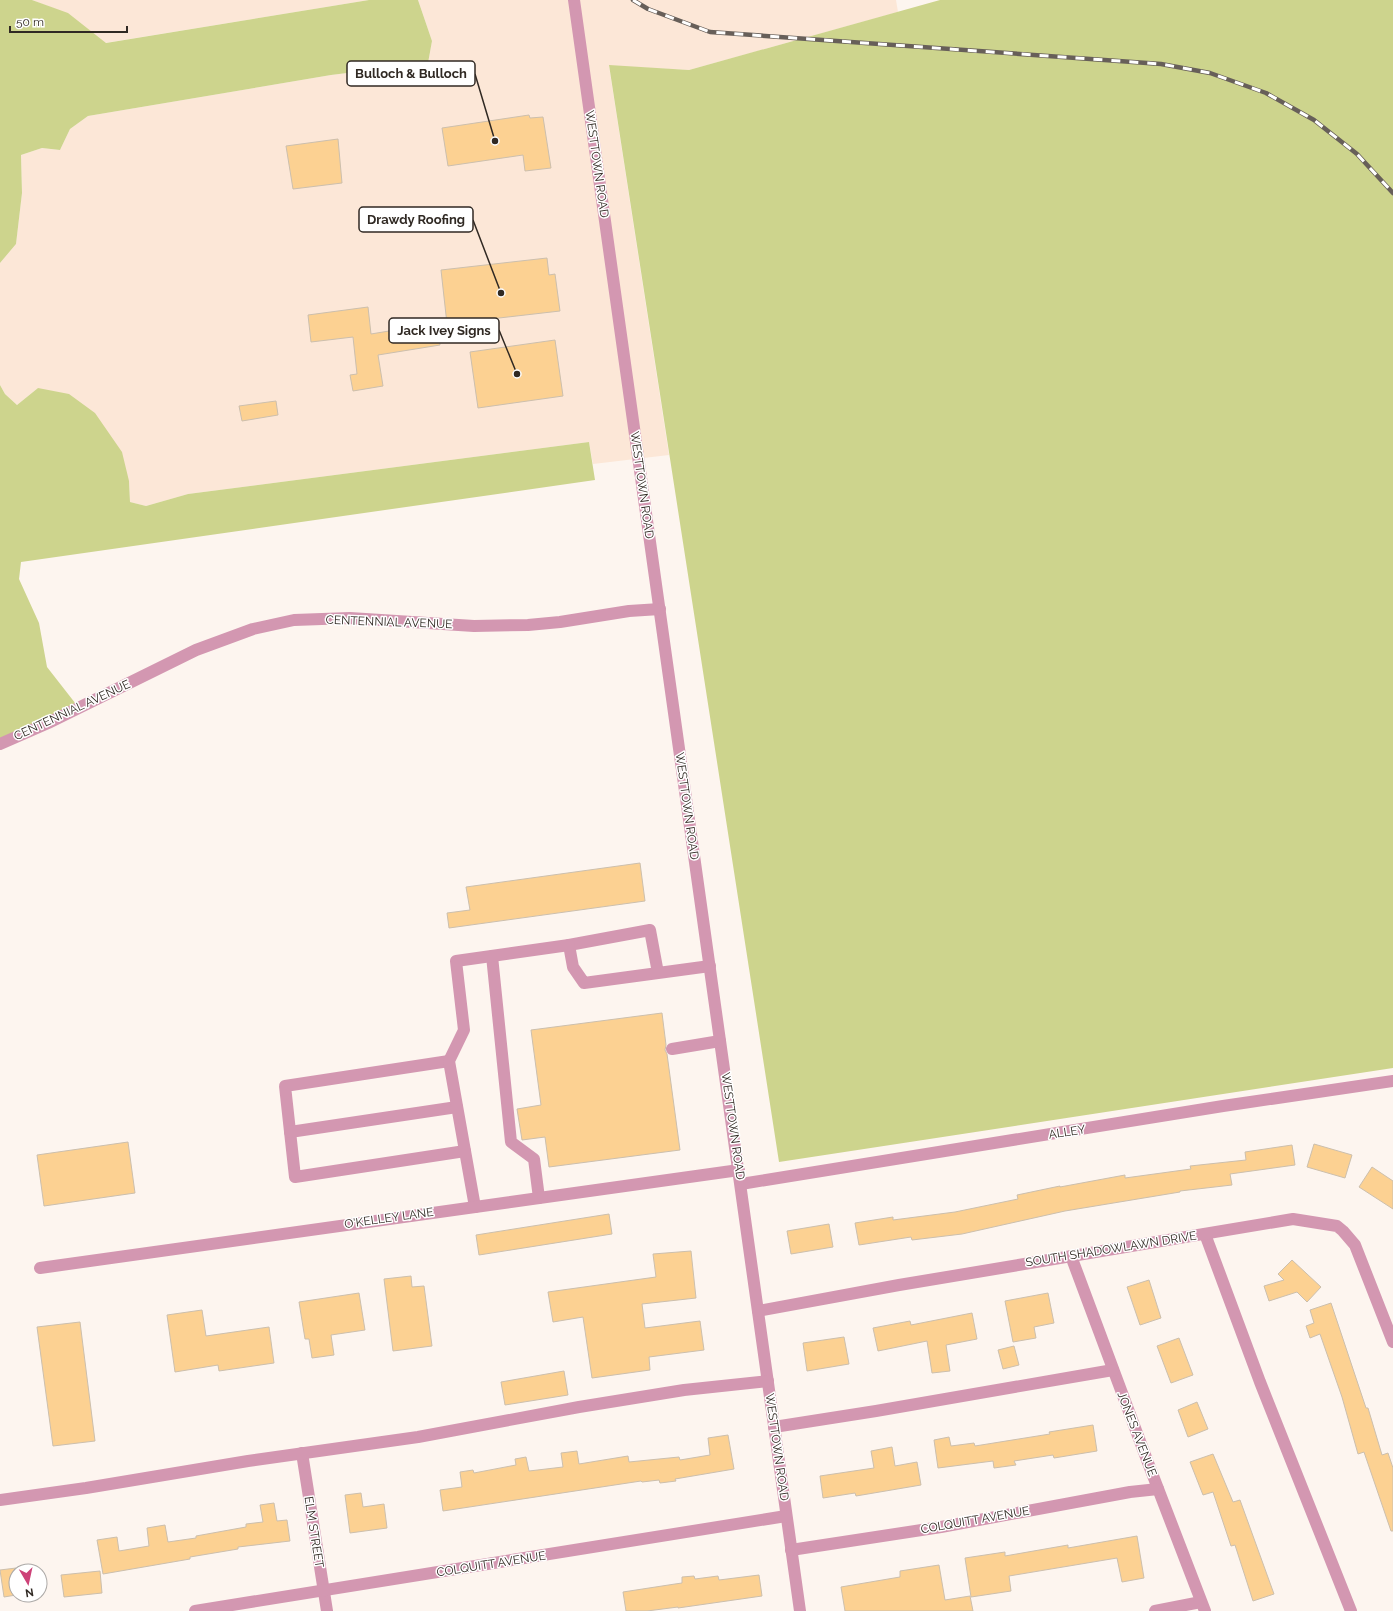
<svg xmlns="http://www.w3.org/2000/svg" width="1393" height="1611" font-family="Raleway,sans-serif">
  <style>
    .built { fill: #fce7d7 }
    .green { fill: #cdd48d }
    .building { fill: #fcd192; stroke: #ccbfad }
    .lines { fill: none; stroke-linecap: round; stroke-linejoin: round }
    .minor { stroke: #d397b1; stroke-width: 12 }
    .rail-casing { stroke: #675f59; stroke-width: 4.5 }
    .rail { stroke: #fff; stroke-width: 3; stroke-dasharray: 9; stroke-linecap: butt }
    .labels { text-anchor: middle; dominant-baseline: central; stroke-width: 3; stroke-linejoin: round; paint-order: stroke }
    .street-label { font-size: 12px; fill: #302923; stroke: #fff }
    .leader { fill: none; stroke: #302923; stroke-width: 1.5 }
    .callout-dot { fill: #302923; stroke: #fff; stroke-width: 1.5 }
    .callout { fill: #fff; stroke: #302923; stroke-width: 1.5 }
    .callout-label { font-size: 13px; text-anchor: middle; font-weight: bold; fill: #302923 }
  </style>
  <rect width="100%" height="100%" fill="#fdf5ef"/>
  <!-- built -->
  <g class="built">
    <path d="M32,0H369L105,43L68,14Z"/>
    <path d="M418,0H896L898,12L689,70L609,66L669,455L593,464L589,442L188,494L146,506L130,502L129,481L38,388L17,405L5,394L0,385V263L16,244L22,193L21,155L42,148L60,150L70,129L88,116L331,75L428,63L432,41Z"/>
  </g>
  <!-- green -->
  <g class="green">
    <path d="M0,0H32L68,13L106,43L369,0H418L432,41L428,63L331,75L88,116L70,129L60,150L42,148L21,155L22,193L16,244L0,263Z"/>
    <path d="M940,0H1393V1068L779,1162L609,65L689,70Z"/>
    <path d="M0,385L5,394L17,405L38,388L69,394L95,413L122,452L129,481L130,502L146,506L188,494L589,442L595,480L21,562L19,579L39,623L47,667L79,708L0,744Z"/>
  </g>
  <!-- building -->
  <g class="building">
    <path d="M529,115L530,118L543,117L551,168L525,171L523,155L448,166L442,128Z"/>
    <path d="M338,139L342,183L293,189L286,146Z"/>
    <path d="M547,258L549,275L555,274L560,311L447,324L441,270Z"/>
    <path d="M368,307L371,334L437,323L440,345L378,355L383,386L353,391L350,375L357,374L353,337L311,342L308,315Z"/>
    <path d="M555,340L563,396L478,408L470,352Z"/>
    <path d="M276,401L278,415L242,421L239,406Z"/>
    <path d="M640,863L645,901L449,928L447,913L470,910L466,887Z"/>
    <path d="M662,1013L666,1045L665,1050L667,1054L680,1150L549,1167L545,1137L522,1140L517,1109L541,1105L531,1030Z"/>
    <path d="M128,1142L135,1193L44,1206L37,1155Z"/>
    <path d="M1314,1144L1352,1155L1345,1178L1307,1167Z"/>
    <path d="M1292,1145L1295,1165L1230,1174L1232,1185L1180,1191V1192L1065,1211L962,1234L912,1240L911,1237L859,1245L855,1223L893,1217V1220L955,1212L1018,1199L1017,1195L1060,1186V1187L1125,1175V1178L1191,1169L1190,1166L1246,1160L1245,1152Z"/>
    <path d="M1372,1167L1393,1181V1209L1359,1187Z"/>
    <path d="M609,1214L612,1234L479,1255L476,1235Z"/>
    <path d="M829,1224L833,1247L791,1254L787,1231Z"/>
    <path d="M691,1251L696,1298L642,1304L645,1328L700,1321L704,1350L649,1357L650,1370L592,1378L583,1317L553,1322L548,1292L656,1277L653,1254Z"/>
    <path d="M1292,1260L1321,1287L1307,1302L1297,1292L1269,1301L1264,1286L1284,1280L1278,1274Z"/>
    <path d="M411,1276L412,1287L424,1286L432,1346L393,1351L384,1279Z"/>
    <path d="M1149,1280L1161,1318L1140,1325L1127,1287Z"/>
    <path d="M359,1293L365,1330L331,1335L334,1355L312,1358L309,1339H305L299,1302Z"/>
    <path d="M1048,1293L1054,1323L1034,1327L1036,1338L1013,1342L1005,1301Z"/>
    <path d="M1331,1303L1366,1408H1368L1382,1455L1388,1453L1393,1468V1531H1391L1364,1452L1358,1454L1342,1397L1320,1334L1310,1338L1306,1326L1314,1323L1310,1310Z"/>
    <path d="M202,1310L206,1336L269,1327L274,1363L219,1371L218,1365L175,1372L167,1315Z"/>
    <path d="M972,1313L977,1339L946,1345L950,1371L932,1373L927,1341L878,1351L873,1328L910,1321L911,1325Z"/>
    <path d="M80,1322L95,1441L53,1446L37,1327Z"/>
    <path d="M844,1337L849,1364L807,1371L803,1343Z"/>
    <path d="M1179,1338L1193,1375L1171,1383L1157,1346Z"/>
    <path d="M1014,1346L1019,1365L1003,1369L998,1350Z"/>
    <path d="M564,1371L568,1395L505,1405L501,1382Z"/>
    <path d="M1197,1402L1208,1429L1188,1437L1178,1410Z"/>
    <path d="M1093,1425L1097,1451L1054,1458L1053,1455L1014,1461L1016,1465L994,1468L993,1461L938,1468L934,1440L949,1437L951,1446L974,1443L975,1446L1050,1434L1049,1432Z"/>
    <path d="M728,1435L734,1469L675,1479L676,1481L660,1483L659,1480L642,1482L641,1481L443,1511L440,1490L462,1487L460,1472L473,1470L474,1473L516,1465L515,1459L526,1457L529,1471L563,1467L561,1453L577,1451L579,1464L628,1456L629,1462L679,1457L680,1460L710,1455L708,1438Z"/>
    <path d="M892,1447L895,1466L917,1462L921,1485L856,1496L855,1493L823,1498L820,1476L874,1468L871,1451Z"/>
    <path d="M1213,1454L1233,1502L1240,1500L1274,1594L1253,1601L1235,1545L1231,1546L1213,1492L1203,1495L1190,1462Z"/>
    <path d="M361,1493L363,1507L384,1504L387,1528L350,1533L345,1495Z"/>
    <path d="M274,1503L277,1521L287,1520L290,1541L238,1547V1549L190,1557V1559L103,1574L97,1540L117,1537L119,1551L149,1546L147,1528L165,1525L168,1542L196,1538V1536L246,1527V1524L263,1522L260,1505Z"/>
    <path d="M1137,1536L1144,1578L1122,1582L1117,1558L1009,1576L1011,1591L971,1597L965,1558L1005,1552V1556L1068,1545V1548Z"/>
    <path d="M939,1565L945,1600L970,1596L973,1611H845L841,1587L900,1577V1571Z"/>
    <path d="M16,1568V1595L4,1597L0,1570Z"/>
    <path d="M100,1571L102,1593L64,1597L61,1575Z"/>
    <path d="M759,1575L762,1596L678,1608V1607L647,1611H626L623,1592L675,1584L682,1583V1577L694,1576L695,1579L718,1576L719,1580Z"/>
  </g>
  <g class="lines">
    <!-- minor -->
    <g class="minor">
      <path d="M574,0L800,1611"/>
      <path d="M0,744L48,723L196,650L253,629L294,620L350,618L474,626L528,625L560,622L629,611L660,609"/>
      <path d="M492,956L511,1142L534,1159L539,1198"/>
      <path d="M658,973L650,930L569,945L573,967L584,983L710,966"/>
      <path d="M672,1049L720,1041"/>
      <path d="M449,1061L285,1086L295,1177L465,1151"/>
      <path d="M290,1132L457,1107"/>
      <path d="M741,1184L1223,1106L1393,1081"/>
      <path d="M475,1207L449,1061L464,1030L456,961L569,945"/>
      <path d="M1205,1234L1260,1382L1351,1611"/>
      <path d="M1071,1256L1147,1460L1205,1611"/>
      <path d="M40,1268L739,1170"/>
      <path d="M758,1311L899,1285L1293,1219L1337,1226L1343,1231L1355,1245L1393,1342"/>
      <path d="M774,1427L876,1411L1113,1370"/>
      <path d="M302,1453L327,1611"/>
      <path d="M0,1500L86,1488L248,1461L418,1437L579,1407L684,1390L768,1381"/>
      <path d="M791,1550L941,1527L1130,1492L1158,1489"/>
      <path d="M195,1611L786,1516"/>
      <path d="M1155,1611L1201,1602"/>
    </g>
    <!-- rail casing -->
    <g class="rail-casing">
      <path id="rail" d="M633,0L648,9L710,32L1161,64L1210,73L1266,93L1314,120L1357,154L1393,193"/>
    </g>
    <!-- rail -->
    <use href="#rail" class="rail"/>
  </g>
  <g class="labels">
    <!-- street labels -->
    <g class="street-label">
      <text transform="translate(597 164) rotate(82)">WESTTOWN ROAD</text>
      <text transform="translate(642 485) rotate(82)">WESTTOWN ROAD</text>
      <text transform="translate(389 622) rotate(2)">CENTENNIAL AVENUE</text>
      <text transform="translate(72 710) rotate(-25)">CENTENNIAL AVENUE</text>
      <text transform="translate(687 806) rotate(82)">WESTTOWN ROAD</text>
      <text transform="translate(733 1126) rotate(82)">WESTTOWN ROAD</text>
      <text transform="translate(1067 1132) rotate(-9)">ALLEY</text>
      <text transform="translate(389 1218) rotate(-8)">O'KELLEY LANE</text>
      <text transform="translate(1111 1249) rotate(-9)">SOUTH SHADOWLAWN DRIVE</text>
      <text transform="translate(1137 1434) rotate(69)">JONES AVENUE</text>
      <text transform="translate(777 1447) rotate(82)">WESTTOWN ROAD</text>
      <text transform="translate(975 1520) rotate(-10)">COLQUITT AVENUE</text>
      <text transform="translate(314 1532) rotate(81)">ELM STREET</text>
      <text transform="translate(491 1564) rotate(-9)">COLQUITT AVENUE</text>
    </g>
  </g>
  <!-- callouts -->
  <path class="leader" d="M495 141L475 74M501 293L473 220M517 374L499 330"/>
  <g class="callout-dot">
    <circle cx="495" cy="141" r="4"/>
    <circle cx="501" cy="293" r="4"/>
    <circle cx="517" cy="374" r="4"/>
  </g>
  <g class="callout">
    <rect x="347" y="61" width="128" height="25" rx="4"/>
    <rect x="359" y="207" width="114" height="25" rx="4"/>
    <rect x="389" y="318" width="110" height="25" rx="4"/>
  </g>
  <g class="callout-label">
    <text x="411" y="78">Bulloch &amp; Bulloch</text>
    <text x="416" y="224">Drawdy Roofing</text>
    <text x="444" y="335">Jack Ivey Signs</text>
  </g>
  <!-- north arrow -->
  <g transform="translate(28 1583) rotate(171)"><circle r="19" fill="#ffffff" stroke="#aca9a7"/>
  <path d="M0-3L7 15L0 10L-7 15Z" fill="#cd4278"/>
  <text y="-6" font-size="11" font-weight="bold" text-anchor="middle" fill="#302923">N</text>
  </g>
  <!-- scale -->
  <path d="M10 26v6h117v-6" fill="none" stroke="#302923" stroke-width="2"/>
  <text x="16" y="26" font-size="12" fill="#302923" stroke="#ffffff" stroke-width="3" paint-order="stroke">50 m</text>
</svg>
